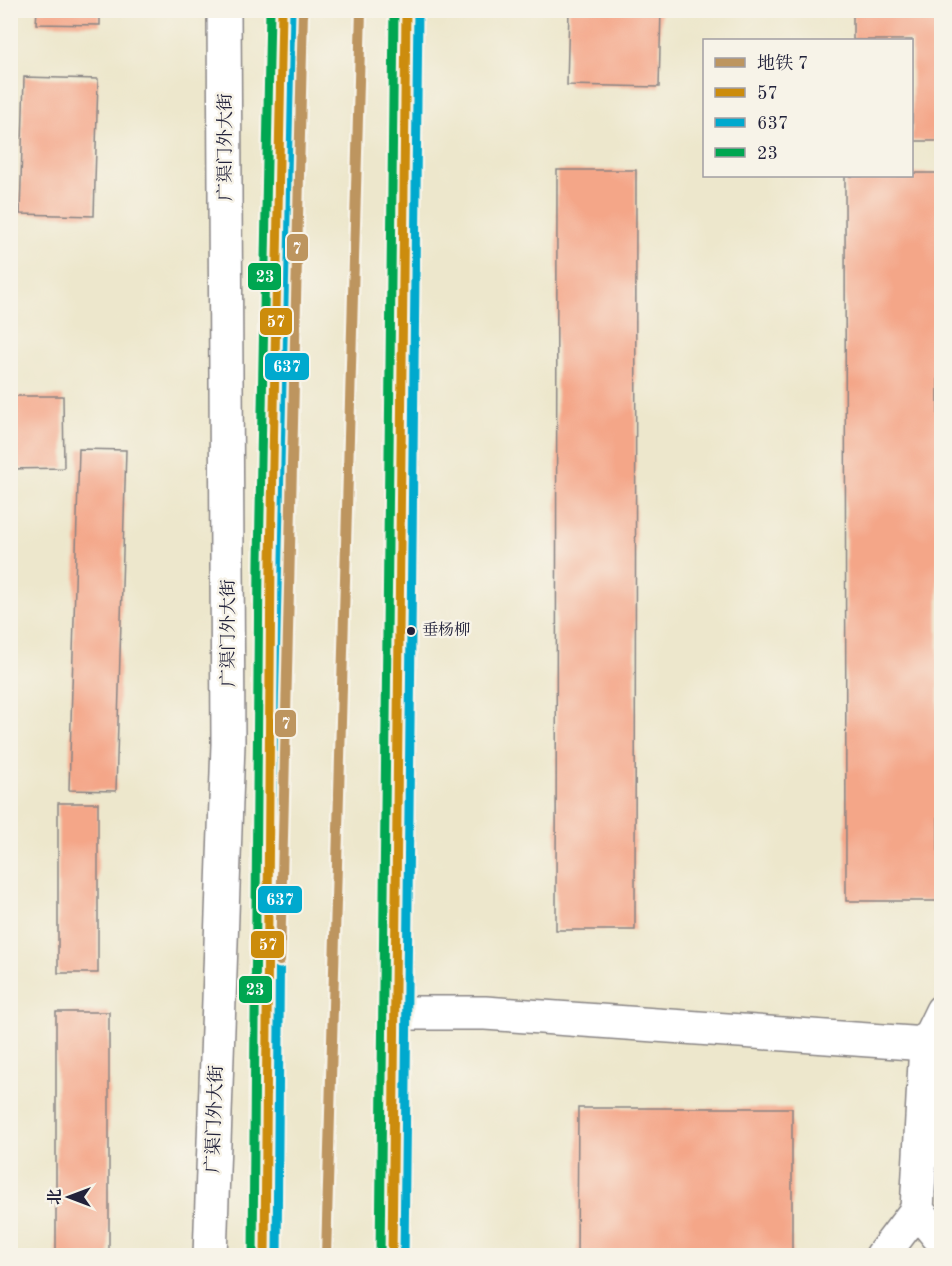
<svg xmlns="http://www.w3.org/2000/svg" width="952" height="1266" font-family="'Old Standard TT','Noto Serif SC',serif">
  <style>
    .building { fill: #f4a688 }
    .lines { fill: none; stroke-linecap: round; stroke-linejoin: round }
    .minor-casing { stroke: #888484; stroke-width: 36 }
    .major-casing { stroke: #888484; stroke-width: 36 }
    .minor { stroke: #fff; stroke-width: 33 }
    .major { stroke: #febc70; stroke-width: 33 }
    .bus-1-casing { stroke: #f7f3e8; stroke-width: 14 }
    .bus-2-casing { stroke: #f7f3e8; stroke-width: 14 }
    .bus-3-casing { stroke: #f7f3e8; stroke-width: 14 }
    .bus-1 { stroke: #cc8c0c; stroke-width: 9 }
    .bus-2 { stroke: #00a9ce; stroke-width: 9 }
    .bus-3 { stroke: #00a651; stroke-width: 9 }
    .metro-1-casing { stroke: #f7f3e8; stroke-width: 15 }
    .metro-1 { stroke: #bd955f; stroke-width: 10 }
    .bus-dot { fill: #22223b; stroke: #f7f3e8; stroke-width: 2 }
    .labels { text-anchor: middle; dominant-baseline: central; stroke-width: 5; stroke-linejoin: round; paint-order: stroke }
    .bus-label { font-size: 16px; fill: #22223b; stroke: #f7f3e8; text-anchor: start }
    .street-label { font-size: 18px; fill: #22223b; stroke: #f7f3e8 }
    .line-badge { stroke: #f7f3e8; stroke-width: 2 }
    .badge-label { font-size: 16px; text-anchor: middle; font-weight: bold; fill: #fff }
  </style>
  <rect width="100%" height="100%" fill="#f7f3e8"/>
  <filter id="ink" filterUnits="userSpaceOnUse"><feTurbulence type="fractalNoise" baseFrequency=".0167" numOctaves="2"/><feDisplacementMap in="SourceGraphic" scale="12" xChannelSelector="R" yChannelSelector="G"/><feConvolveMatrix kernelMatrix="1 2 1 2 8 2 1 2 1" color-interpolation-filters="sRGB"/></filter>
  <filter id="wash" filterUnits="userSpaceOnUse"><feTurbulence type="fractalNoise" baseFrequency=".008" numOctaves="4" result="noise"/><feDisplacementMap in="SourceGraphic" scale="24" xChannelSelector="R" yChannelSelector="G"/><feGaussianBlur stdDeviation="1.35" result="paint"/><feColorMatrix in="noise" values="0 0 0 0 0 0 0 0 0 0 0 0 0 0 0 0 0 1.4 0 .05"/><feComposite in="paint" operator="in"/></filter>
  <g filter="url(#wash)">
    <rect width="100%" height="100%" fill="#ede7cc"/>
    <g id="blocks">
      <!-- building -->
      <g class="building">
        <path d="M37,10H100V25L36,24Z"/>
        <path d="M569,10H661L659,87L567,85Z"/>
        <path d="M853,10H938V141H912V40H853Z"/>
        <path d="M24,77L98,79L94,216L20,214Z"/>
        <path d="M557,170H636L635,930H556Z"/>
        <path d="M912,173H938V901H846L845,176H912Z"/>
        <path d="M10,396H63L64,468L10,469Z"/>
        <path d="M79,449L126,450L116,791L69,790Z"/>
        <rect x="58" y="803" width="40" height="170"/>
        <rect x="56" y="1012" width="53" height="244"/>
        <path d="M578,1108H792V1256H577Z"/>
      </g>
    </g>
  </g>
  <g filter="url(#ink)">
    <use href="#blocks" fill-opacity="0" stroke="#888484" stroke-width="1.5"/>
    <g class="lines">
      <!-- minor casing -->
      <g class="minor-casing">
        <g id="minor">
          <path d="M942,1011L926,1044L917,1210L938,1236H942"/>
          <path d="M395,1013H485L926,1044"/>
          <path d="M210,1256L228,744L224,10"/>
          <path d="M882,1256L917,1210"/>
        </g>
      </g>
      <!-- major casing -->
      <g class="major-casing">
        <g id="major">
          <path d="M265,1256L271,561L282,10"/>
          <path d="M392,1256L406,10"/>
        </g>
      </g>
      <!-- minor -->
      <use href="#minor" class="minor"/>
      <!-- major -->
      <use href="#major" class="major"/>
      <!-- bus-1 casing -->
      <g class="bus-1-casing">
        <g id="bus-1">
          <path d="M265,1256L271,561L282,10"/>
          <path d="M392,1256L406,10"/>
        </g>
      </g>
      <!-- bus-2 casing -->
      <g class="bus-2-casing">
        <g id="bus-2">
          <path d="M277,1256L283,561L294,10"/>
          <path d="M404,1256L418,10"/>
        </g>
      </g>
      <!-- bus-3 casing -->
      <g class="bus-3-casing">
        <g id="bus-3">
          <path d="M253,1256L259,561L270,10"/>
          <path d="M380,1256L394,10"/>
        </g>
      </g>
      <!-- bus-1 -->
      <use href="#bus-1" class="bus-1"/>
      <!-- bus-2 -->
      <use href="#bus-2" class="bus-2"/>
      <!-- bus-3 -->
      <use href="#bus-3" class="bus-3"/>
      <!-- metro-1 casing -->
      <g class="metro-1-casing">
        <g id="metro-1">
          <path d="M280,961L303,10"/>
          <path d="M326,1256L361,10"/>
        </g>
      </g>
      <!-- metro-1 -->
      <use href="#metro-1" class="metro-1"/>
    </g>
  </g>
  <!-- markers -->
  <circle class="bus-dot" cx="411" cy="631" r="5"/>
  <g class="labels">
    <!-- bus labels -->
    <g class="bus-label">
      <text x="422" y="631">垂杨柳</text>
    </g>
    <!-- street labels -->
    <g class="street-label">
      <text transform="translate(226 147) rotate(-90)">广渠门外大街</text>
      <text transform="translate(229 633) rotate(-90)">广渠门外大街</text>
      <text transform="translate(215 1119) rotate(-88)">广渠门外大街</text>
    </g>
  </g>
  <g class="line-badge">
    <rect x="286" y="233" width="23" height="29" rx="6" fill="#bd955f"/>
    <rect x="247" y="262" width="35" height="29" rx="6" fill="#00a651"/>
    <rect x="259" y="307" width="34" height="29" rx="6" fill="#cc8c0c"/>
    <rect x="264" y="352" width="46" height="29" rx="6" fill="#00a9ce"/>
    <rect x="274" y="709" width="23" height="29" rx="6" fill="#bd955f"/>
    <rect x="257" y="885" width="46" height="29" rx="6" fill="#00a9ce"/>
    <rect x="250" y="930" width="35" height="29" rx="6" fill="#cc8c0c"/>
    <rect x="238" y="975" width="35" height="29" rx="6" fill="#00a651"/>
  </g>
  <g class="badge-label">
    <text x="297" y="254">7</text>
    <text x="265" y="282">23</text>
    <text x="276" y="327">57</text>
    <text x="287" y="372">637</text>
    <text x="286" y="729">7</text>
    <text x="280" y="905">637</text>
    <text x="268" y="950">57</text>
    <text x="255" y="995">23</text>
  </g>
  <!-- margin -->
  <rect width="952" height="1266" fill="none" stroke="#f7f3e8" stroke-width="36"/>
  <!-- legend -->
  <rect x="703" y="39" width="210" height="138" fill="#f7f3e8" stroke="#a29fa3" stroke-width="1.5"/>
  <rect x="715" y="58" width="30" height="9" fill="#bd955f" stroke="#a29fa3" stroke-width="1.5"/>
  <text x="757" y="69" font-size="18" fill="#22223b">地铁 7</text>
  <rect x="715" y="88" width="30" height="9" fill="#cc8c0c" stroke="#a29fa3" stroke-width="1.5"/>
  <text x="757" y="99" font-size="18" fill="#22223b">57</text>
  <rect x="715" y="118" width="30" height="9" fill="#00a9ce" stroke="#a29fa3" stroke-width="1.5"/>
  <text x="757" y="129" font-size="18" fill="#22223b">637</text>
  <rect x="715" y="148" width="30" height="9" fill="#00a651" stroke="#a29fa3" stroke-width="1.5"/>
  <text x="757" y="159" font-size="18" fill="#22223b">23</text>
  <!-- north arrow -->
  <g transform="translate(69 1197) rotate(270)" stroke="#f7f3e8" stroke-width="4.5" paint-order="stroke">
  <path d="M0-4.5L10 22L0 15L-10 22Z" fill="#22223b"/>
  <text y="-9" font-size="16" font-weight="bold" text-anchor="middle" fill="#22223b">北</text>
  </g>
</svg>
